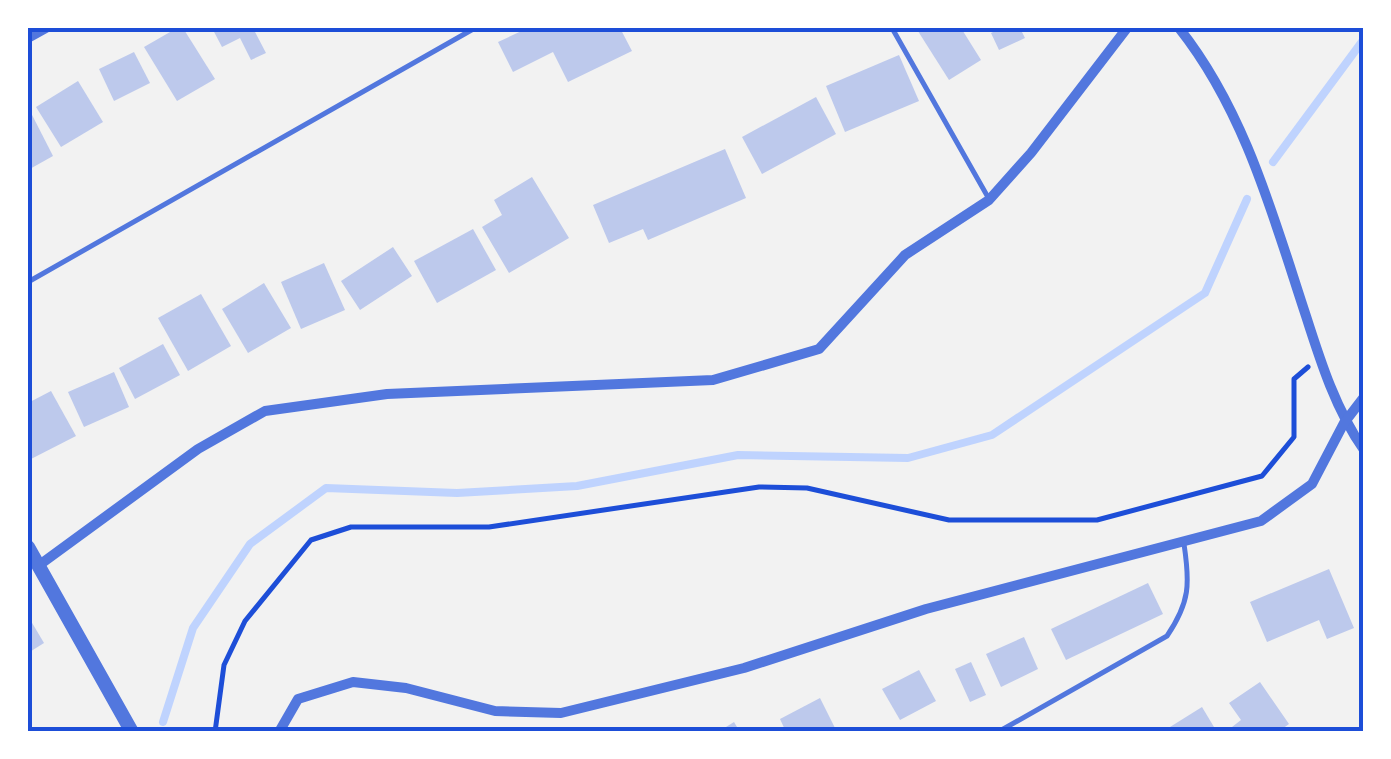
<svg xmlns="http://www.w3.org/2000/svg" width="1391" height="759" font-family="Figtree,sans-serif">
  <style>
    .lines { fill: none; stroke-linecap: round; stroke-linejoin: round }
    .stream { stroke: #bfd3fe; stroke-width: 8 }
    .building { fill: #bdc9ec }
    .path { stroke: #1d4ed8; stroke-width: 5 }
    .service { stroke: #5277de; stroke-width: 5 }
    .minor { stroke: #5277de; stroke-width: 10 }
    .tertiary { stroke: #5277de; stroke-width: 14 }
    .neatline { fill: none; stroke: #1d4ed8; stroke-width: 4 }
  </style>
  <rect width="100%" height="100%" fill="#f2f2f2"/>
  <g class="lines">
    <!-- stream -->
    <g class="stream">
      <path d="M1273,162L1364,39"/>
      <path d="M163,722L193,628L250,544L326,488L457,493L577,486L738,455L908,458L992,435L1205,293L1247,199"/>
    </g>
  </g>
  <!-- building -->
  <g class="building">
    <path d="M177,28H183L215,79L177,101L144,47Z"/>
    <path d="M212,28H253L266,53L251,60L240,38L222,47Z"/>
    <path d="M528,28H620L632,51L568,82L553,52L513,72L498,42Z"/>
    <path d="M916,28H961L981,60L949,80Z"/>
    <path d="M994,28H1020L1025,38L999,50L991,33L995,31Z"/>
    <path d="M134,52L150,83L114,101L99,69Z"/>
    <path d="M899,55L919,101L845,132L826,86Z"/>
    <path d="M78,81L103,122L61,147L36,107Z"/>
    <path d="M816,97L836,134L762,174L742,137Z"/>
    <path d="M28,107L53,156L28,170Z"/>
    <path d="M725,149L746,198L648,240L643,229L609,243L593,205Z"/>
    <path d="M532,177L569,238L509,273L482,227L502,215L494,200Z"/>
    <path d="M473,229L496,270L437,303L414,261Z"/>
    <path d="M393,247L412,276L360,310L341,281Z"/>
    <path d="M324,263L345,310L301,329L281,282Z"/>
    <path d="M264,283L291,328L248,353L222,309Z"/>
    <path d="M201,294L231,346L188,371L158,318Z"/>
    <path d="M163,344L180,375L135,399L119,368Z"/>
    <path d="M114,372L129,407L84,427L68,392Z"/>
    <path d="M51,391L76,436L31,459L28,453V403Z"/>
    <path d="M1329,569L1354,628L1327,639L1319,620L1267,642L1250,602Z"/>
    <path d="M1148,583L1163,614L1066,660L1051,629Z"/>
    <path d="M28,616L44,643L28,653Z"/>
    <path d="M1024,637L1038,669L1001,687L986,654Z"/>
    <path d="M971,662L986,695L970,702L955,669Z"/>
    <path d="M919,670L936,701L900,720L882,689Z"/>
    <path d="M1260,682L1289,724L1278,732H1235L1232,727L1241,720L1229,703Z"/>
    <path d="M820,698L837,732H786L780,719Z"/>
    <path d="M1202,707L1217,732H1162Z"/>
    <path d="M734,722L740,732H718Z"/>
  </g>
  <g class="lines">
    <!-- path -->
    <path class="path" d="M215,732L224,665L245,621L311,540L351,527H489L759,487L807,488L949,520H1097L1262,476L1294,437V379L1308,367"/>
    <!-- service -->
    <g class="service">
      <path d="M892,28L989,199"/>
      <path d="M28,282L475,28"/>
      <path d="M998,732L1167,636C1190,602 1190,584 1184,544"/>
    </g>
    <!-- minor -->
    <g class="minor">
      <path d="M1179,28C1245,111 1273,216 1306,316C1321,363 1336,410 1364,450"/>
      <path d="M28,38L46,28"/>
      <path d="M38,566L198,449L265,411L387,394L713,380L819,349L905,255L989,200L1031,153L1127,28"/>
      <path d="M279,732L298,699L353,682L406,688L495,711L561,713L744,668L926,609L1261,521L1312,484L1344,423L1364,397"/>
    </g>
    <!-- tertiary -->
    <path class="tertiary" d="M28,547L132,732"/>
  </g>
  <!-- border -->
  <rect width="1391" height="759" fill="none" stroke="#ffffff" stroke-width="60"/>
  <rect x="30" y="30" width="1331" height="699" class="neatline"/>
</svg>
